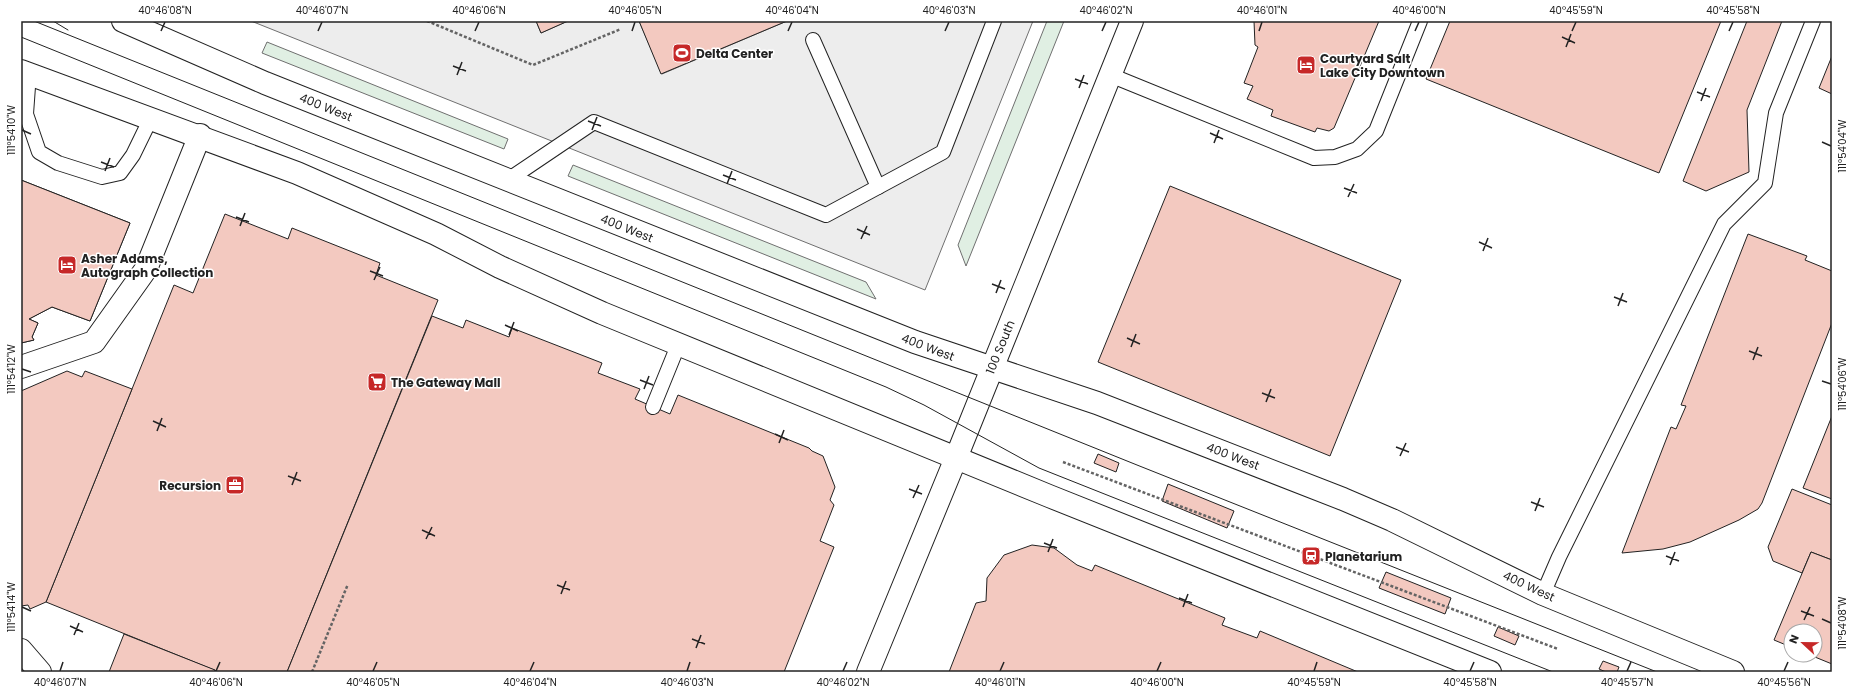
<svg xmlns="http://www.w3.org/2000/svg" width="1853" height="693" font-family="Poppins,sans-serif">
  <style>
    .green { fill: #e0efe3; stroke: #6f6f6f }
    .parking { fill: #ededed; stroke: #6f6f6f }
    .building { fill: #f3c9c0; stroke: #222 }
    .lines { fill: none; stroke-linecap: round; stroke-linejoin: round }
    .lane-casing { stroke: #222; stroke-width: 16 }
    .street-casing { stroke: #222; stroke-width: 24 }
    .secondary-casing { stroke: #222; stroke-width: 24 }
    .path { stroke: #646464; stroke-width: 2.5; stroke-dasharray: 3 2; stroke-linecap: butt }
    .lane { stroke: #fff; stroke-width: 14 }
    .street { stroke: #fff; stroke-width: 22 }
    .secondary { stroke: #fff; stroke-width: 22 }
    .tram { stroke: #222; stroke-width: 1 }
    .ticks { fill: none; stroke: #222; stroke-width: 1.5 }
    .labels { text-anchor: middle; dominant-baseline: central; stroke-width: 3; stroke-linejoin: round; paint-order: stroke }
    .poi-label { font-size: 12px; font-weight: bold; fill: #222; stroke: #fff; text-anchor: start }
    .street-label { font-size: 12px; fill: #222; stroke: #fff }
    .neatline { fill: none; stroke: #222; stroke-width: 1.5 }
    .ticks-label { font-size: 10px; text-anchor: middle; fill: #222 }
  </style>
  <rect width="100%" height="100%" fill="#fff"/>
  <!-- green -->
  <g class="green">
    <path d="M1047,21H1064L966,266L958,245Z"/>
    <path d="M267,42L508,139L504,149L262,53Z"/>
    <path d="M573,165L866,282L876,299L568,176Z"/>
  </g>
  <!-- parking -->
  <path class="parking" d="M251,21H536L541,33L568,21H639L662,74L787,21H1033L925,290Z"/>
  <!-- building -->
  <g class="building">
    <path d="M536,21H568L541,33Z"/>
    <path d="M639,21H787L661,74Z"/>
    <path d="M1254,21H1379L1334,128L1329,131L1317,128L1315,132L1271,116L1273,110L1247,99L1253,86L1244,83L1258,47L1255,45Z"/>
    <path d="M1450,21H1721L1659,173L1426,79Z"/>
    <path d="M1747,21H1782L1747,110L1749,172L1706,191L1683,181Z"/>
    <path d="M1832,56V94L1819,88Z"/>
    <path d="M21,180L130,223L90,321L52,307L29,319L38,323L32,337L34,340L21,343Z"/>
    <path d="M21,180L130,223L90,321L52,307L29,319L38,323L32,337L34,340L21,343Z"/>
    <path d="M1170,186L1401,280L1330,456L1098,362Z"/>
    <path d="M225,214L288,239L292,228L380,263L376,275L438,300L287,672H219L46,602L174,285L193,293Z"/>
    <path d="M1748,234L1807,256L1805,260L1832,271V323L1762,503L1758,509L1739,520L1690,542L1663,549L1622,553L1671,427L1676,429L1686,406L1681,405Z"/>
    <path d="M432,316L463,328L466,320L509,337L512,328L602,363L598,373L640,389L635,399L670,414L678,395L809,448L812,451L823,456L835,487L830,500L834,505L820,541L834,547L784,672H287Z"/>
    <path d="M67,371L82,377L85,371L132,389L46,602L30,609L28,605L21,606V391Z"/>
    <path d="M1832,416V499L1803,488Z"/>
    <path d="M1098,454L1119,463L1116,472L1094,463Z"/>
    <path d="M1168,484L1234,511L1227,528L1162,501Z"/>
    <path d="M1792,489L1832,505V560L1811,552L1802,573L1773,561L1768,547Z"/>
    <path d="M1032,545L1054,548L1077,565L1092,571L1095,565L1225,618L1222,625L1257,638L1260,631L1358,672H949L976,603L986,601L987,578L1004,555Z"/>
    <path d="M1811,552L1832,560V664L1810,655H1815V631H1791V647L1774,640Z"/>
    <path d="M1386,572L1451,598L1445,614L1379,588Z"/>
    <path d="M1498,627L1519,636L1515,645L1494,636Z"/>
    <path d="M124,634L215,670L214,672H109Z"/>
    <path d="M1603,661L1619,667L1617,672H1606L1599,669Z"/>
  </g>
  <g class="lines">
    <!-- lane casing -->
    <g class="lane-casing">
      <g id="lane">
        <path d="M813,40L878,187"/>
        <path d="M29,73L26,114L39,152L58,163L102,177L120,173L133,155L151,118"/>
        <path d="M1110,75L1314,158L1335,157L1357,149L1376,131L1420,21"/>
        <path d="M508,180L594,122L826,215L943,152L994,21"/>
        <path d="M653,407L679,343"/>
        <path d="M1543,594L1559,557L1724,224L1765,183L1776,113L1813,21"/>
      </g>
    </g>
    <!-- street casing -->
    <g class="street-casing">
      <g id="street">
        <path d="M21,367L94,342L146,269L200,135"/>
        <path d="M21,650L40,672"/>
        <path d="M868,672L956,458"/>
      </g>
    </g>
    <!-- secondary casing -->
    <g class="secondary-casing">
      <g id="secondary">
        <path d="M123,21L265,83L915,342L1097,403L1343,499L1392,520L1543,594L1733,672"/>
        <path d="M21,71L297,173L436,234L500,267L602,313L1049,496L1490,672"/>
        <path d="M956,458L1132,21"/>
      </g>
    </g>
    <!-- path -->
    <g class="path">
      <path d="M427,21L533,65L621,29"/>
      <path d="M1063,462L1558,649"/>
      <path d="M312,672L348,584"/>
    </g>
    <!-- lane -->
    <use href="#lane" class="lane"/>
    <!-- street -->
    <use href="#street" class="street"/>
    <!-- secondary -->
    <use href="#secondary" class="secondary"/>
    <!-- tram -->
    <g class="tram">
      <path d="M34,21L1137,465L1657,672"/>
      <path d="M53,21L68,30"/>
      <path d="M21,37L886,387L924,405L1039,468L1553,672"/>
    </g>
  </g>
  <!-- ticks -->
  <path class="ticks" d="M161,31L165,22M318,31L322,22M475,31L479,22M632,31L635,22M788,31L792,22M945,31L949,22M1102,31L1106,22M1259,31L1262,22M1415,31L1419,22M1572,31L1576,22M1729,31L1733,22M1562,37L1575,43M1566,47L1571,34M453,66L466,71M457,75L462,62M1075,79L1088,84M1079,88L1084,75M1697,92L1710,97M1701,101L1706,88M588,121L601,126M22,130L31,134M592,130L597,117M1210,133L1223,139M1822,142L1831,146M1214,143L1219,130M101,162L114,167M105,171L110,158M723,175L736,180M727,184L732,171M1344,188L1357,193M1348,197L1354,184M236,217L249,222M240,226L245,213M857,229L870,235M861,239L867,226M1479,242L1492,248M1483,251L1488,238M370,271L383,276M374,280L380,267M992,284L1005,289M996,293L1001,280M1614,297L1627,302M1618,306L1623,293M505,325L518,331M509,335L514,322M1127,338L1140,344M1131,347L1136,334M1749,351L1762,356M1753,360L1758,347M22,369L31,372M640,380L653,385M1822,381L1831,384M644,389L649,376M1262,393L1275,398M1266,402L1271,389M153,421L166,427M157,431L162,418M775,434L788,440M779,443L784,430M1396,447L1409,452M1400,456L1406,443M288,476L301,481M292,485L297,472M909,489L922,494M913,498L919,485M1531,502L1544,507M1535,511L1540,498M422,530L435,536M426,539L432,527M1044,543L1057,548M1048,552L1053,539M1666,556L1679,561M1670,565L1675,552M557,585L570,590M561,594L566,581M1179,598L1192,603M22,607L31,611M1183,607L1188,594M1801,611L1814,616M1822,619L1831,623M1804,620L1810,607M70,626L83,632M74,635L79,623M692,639L705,644M696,648L701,635M60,671L63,662M216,671L220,662M373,671L377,662M530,671L534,662M687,671L690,662M843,671L847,662M1000,671L1004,662M1157,671L1161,662M1314,671L1317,662M1470,671L1474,662M1627,671L1631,662M1784,671L1788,662"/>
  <!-- icons -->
  <defs>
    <g id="stadium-square" transform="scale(1)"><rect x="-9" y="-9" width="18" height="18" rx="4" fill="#c62828" stroke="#fff"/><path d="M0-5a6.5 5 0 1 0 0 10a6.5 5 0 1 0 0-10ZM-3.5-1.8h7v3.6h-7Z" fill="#fff"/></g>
    <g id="hotel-square" transform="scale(1)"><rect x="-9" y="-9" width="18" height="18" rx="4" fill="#c62828" stroke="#fff"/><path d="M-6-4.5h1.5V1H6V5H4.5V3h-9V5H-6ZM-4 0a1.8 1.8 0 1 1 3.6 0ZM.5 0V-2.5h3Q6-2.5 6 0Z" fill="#fff"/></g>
    <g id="supermarket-square" transform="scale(1)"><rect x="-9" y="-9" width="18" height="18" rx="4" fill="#c62828" stroke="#fff"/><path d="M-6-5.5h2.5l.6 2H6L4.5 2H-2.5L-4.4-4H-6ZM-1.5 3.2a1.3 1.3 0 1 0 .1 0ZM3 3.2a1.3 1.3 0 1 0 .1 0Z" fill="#fff"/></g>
    <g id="office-square" transform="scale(1)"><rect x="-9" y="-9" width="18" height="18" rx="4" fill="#c62828" stroke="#fff"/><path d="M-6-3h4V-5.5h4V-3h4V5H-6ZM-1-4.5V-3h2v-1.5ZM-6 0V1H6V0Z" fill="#fff"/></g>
    <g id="station-square" transform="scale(1)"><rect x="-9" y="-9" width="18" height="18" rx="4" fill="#c62828" stroke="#fff"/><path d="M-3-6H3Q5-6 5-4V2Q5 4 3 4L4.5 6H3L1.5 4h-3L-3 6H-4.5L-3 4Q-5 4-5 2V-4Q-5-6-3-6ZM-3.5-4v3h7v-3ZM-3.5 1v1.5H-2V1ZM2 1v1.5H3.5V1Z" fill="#fff"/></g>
  </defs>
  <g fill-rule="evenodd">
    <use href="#stadium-square" x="682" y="53"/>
    <use href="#hotel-square" x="1306" y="65"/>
    <use href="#hotel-square" x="67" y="265"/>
    <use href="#supermarket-square" x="377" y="382"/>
    <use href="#office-square" x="235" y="485"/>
    <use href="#station-square" x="1311" y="556"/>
  </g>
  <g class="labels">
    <!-- poi labels -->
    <g class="poi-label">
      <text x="696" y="53">Delta Center</text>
      <text x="1320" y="58">Courtyard Salt<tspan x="1320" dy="14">Lake City Downtown</tspan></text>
      <text x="81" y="258">Asher Adams,<tspan x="81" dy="14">Autograph Collection</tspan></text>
      <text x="391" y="382">The Gateway Mall</text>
      <text x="221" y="485" text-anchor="end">Recursion</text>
      <text x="1325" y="556">Planetarium</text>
    </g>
    <!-- street labels -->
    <g class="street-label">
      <text transform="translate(326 107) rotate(22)">400 West</text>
      <text transform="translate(627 228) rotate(22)">400 West</text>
      <text transform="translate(928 347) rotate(21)">400 West</text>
      <text transform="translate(1000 347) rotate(-68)">100 South</text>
      <text transform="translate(1233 456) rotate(21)">400 West</text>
      <text transform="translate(1529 586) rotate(25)">400 West</text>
    </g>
  </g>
  <!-- border -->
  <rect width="1853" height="693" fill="none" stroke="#ffffff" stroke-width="44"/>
  <!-- north arrow -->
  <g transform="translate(1803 643) rotate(292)"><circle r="19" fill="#ffffff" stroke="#a7a7a7"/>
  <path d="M0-3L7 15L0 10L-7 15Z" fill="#c62828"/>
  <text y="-6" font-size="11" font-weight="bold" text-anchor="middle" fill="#222222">N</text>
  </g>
  <rect x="22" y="22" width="1809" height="649" class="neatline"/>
  <g class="ticks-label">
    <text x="165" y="14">40°46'08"N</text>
    <text x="322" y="14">40°46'07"N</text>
    <text x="479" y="14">40°46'06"N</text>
    <text x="635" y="14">40°46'05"N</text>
    <text x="792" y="14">40°46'04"N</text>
    <text x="949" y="14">40°46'03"N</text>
    <text x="1106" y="14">40°46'02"N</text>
    <text x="1262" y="14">40°46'01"N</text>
    <text x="1419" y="14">40°46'00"N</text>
    <text x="1576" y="14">40°45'59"N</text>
    <text x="1733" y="14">40°45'58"N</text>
    <text transform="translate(11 130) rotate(-90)" y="4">111°54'10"W</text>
    <text transform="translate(1842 146) rotate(-90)" y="4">111°54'04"W</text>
    <text transform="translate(11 369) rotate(-90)" y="4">111°54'12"W</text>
    <text transform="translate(1842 384) rotate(-90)" y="4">111°54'06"W</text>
    <text transform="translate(11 607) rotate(-90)" y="4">111°54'14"W</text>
    <text transform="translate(1842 623) rotate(-90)" y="4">111°54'08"W</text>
    <text x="60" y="686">40°46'07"N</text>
    <text x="216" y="686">40°46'06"N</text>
    <text x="373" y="686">40°46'05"N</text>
    <text x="530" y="686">40°46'04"N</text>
    <text x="687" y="686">40°46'03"N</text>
    <text x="843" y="686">40°46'02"N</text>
    <text x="1000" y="686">40°46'01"N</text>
    <text x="1157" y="686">40°46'00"N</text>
    <text x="1314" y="686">40°45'59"N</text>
    <text x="1470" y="686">40°45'58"N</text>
    <text x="1627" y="686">40°45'57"N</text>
    <text x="1784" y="686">40°45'56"N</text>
  </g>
</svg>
